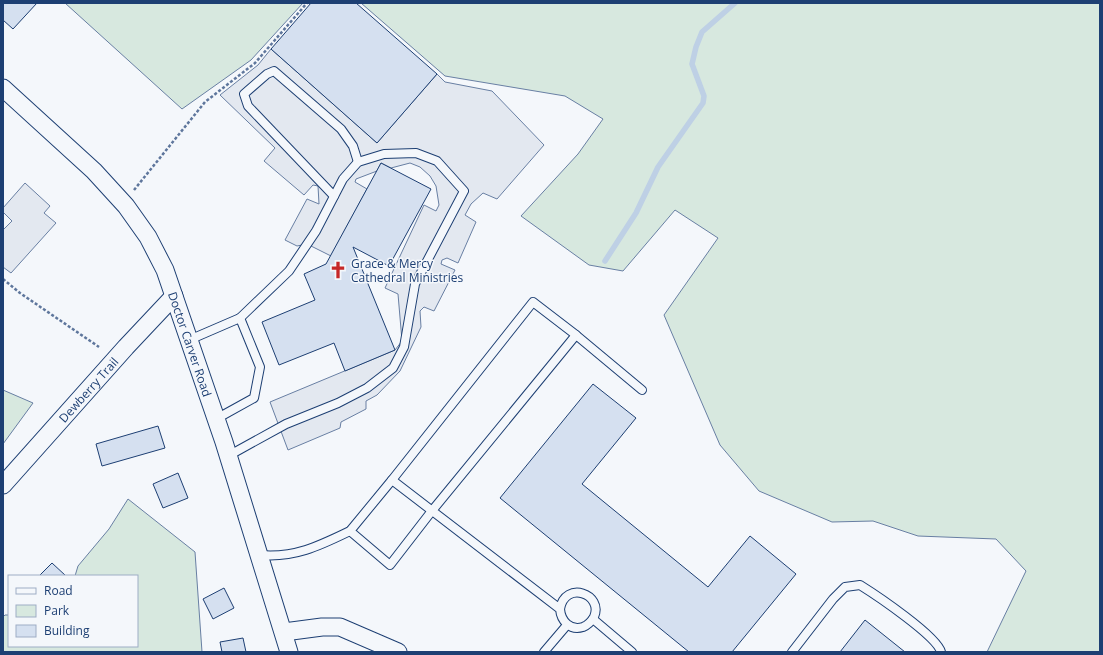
<svg xmlns="http://www.w3.org/2000/svg" width="1103" height="655" font-family="'Open Sans',sans-serif">
  <style>
    .green { fill: #d7e8df; stroke: #687fa3 }
    .parking { fill: #e3e8f0; stroke: #687fa3 }
    .lines { fill: none; stroke-linecap: round; stroke-linejoin: round }
    .stream { stroke: #bed0e5; stroke-width: 5.5 }
    .building { fill: #d5e0f0; stroke: #1d3f73 }
    .lane-casing { stroke: #1d3f73; stroke-width: 10 }
    .street-casing { stroke: #1d3f73; stroke-width: 19 }
    .path { stroke: #5e769c; stroke-width: 2.5; stroke-dasharray: 3 2; stroke-linecap: butt }
    .lane { stroke: #f4f7fb; stroke-width: 8 }
    .street { stroke: #f4f7fb; stroke-width: 17 }
    .labels { text-anchor: middle; dominant-baseline: central; stroke-width: 3; stroke-linejoin: round; paint-order: stroke }
    .poi-label { font-size: 12px; fill: #1d3f73; stroke: #f4f7fb; text-anchor: start }
    .street-label { font-size: 12px; fill: #1d3f73; stroke: #f4f7fb }
  </style>
  <rect width="100%" height="100%" fill="#f4f7fb"/>
  <!-- green -->
  <g class="green">
    <path d="M65,3H303L251,60L182,109Z"/>
    <path d="M361,3H1100V652H987L1026,571L996,539L918,536L873,521L832,522L759,491L720,445L664,315L718,238L675,210L623,271L589,265L521,216L578,154L603,119L565,96L445,76Z"/>
    <path d="M3,390L33,403L3,444Z"/>
    <path d="M128,499L195,552L202,652H3V617L5,615H9V646H137V576H75L78,566L109,529Z"/>
  </g>
  <!-- parking -->
  <g class="parking">
    <path d="M271,49L377,143L437,74L445,82L492,91L544,145L497,199L483,193L471,204L465,215L476,222L458,263L447,258L442,260L441,264L455,270L434,311L424,307L420,311L421,327L400,371L377,395L366,401V409L341,422L340,428L288,450L270,402L395,350L402,341L398,294L385,288L424,205L436,211L439,205L436,186L430,176L420,167L410,163L391,168L381,163L377,171L356,179L355,182L367,189L331,256L307,244L297,246L285,240L307,199L319,204L318,186L313,185L304,195L264,161L275,148L220,95L258,65Z"/>
    <path d="M25,183L50,206L44,213L56,223L11,273L3,267V230L12,221L3,212V208Z"/>
  </g>
  <g class="lines">
    <!-- stream -->
    <path class="stream" d="M605,261L636,213L658,167L703,103L704,96L692,64L696,47L702,32L735,3"/>
  </g>
  <!-- building -->
  <g class="building">
    <path d="M3,3H37L13,29L3,20Z"/>
    <path d="M311,3H356L437,74L377,143L271,49Z"/>
    <path d="M381,163L431,189L389,266L353,247L395,350L345,371L334,343L279,365L262,322L315,300L304,274L326,264Z"/>
    <path d="M593,384L636,418L582,484L708,587L750,536L796,574L732,652H689L500,498Z"/>
    <path d="M158,426L165,448L102,466L96,444Z"/>
    <path d="M178,473L188,498L163,508L153,484Z"/>
    <path d="M52,563L66,576H39Z"/>
    <path d="M224,588L234,608L213,619L203,599Z"/>
    <path d="M865,620L905,652H840Z"/>
    <path d="M243,638L246,652H222L220,642Z"/>
  </g>
  <g class="lines">
    <!-- lane casing -->
    <g class="lane-casing">
      <g id="lane">
        <path d="M334,196L248,106L244,94L267,74L274,71L341,129L353,146L358,162"/>
        <path d="M189,340L240,318L260,367L254,398L216,419"/>
        <path d="M228,456L286,424L338,403L367,388L393,368L404,347L415,284L464,191L437,161L416,153L384,154L358,162L343,179L316,231L289,271L240,318"/>
        <path d="M392,480L533,302L576,335"/>
        <path d="M260,555C295,558 319,546 350,531"/>
        <path d="M560,609C565,580 604,594 594,617C591,622 588,625 583,627C570,631 561,621 560,609L392,480L350,531L390,565L431,512L576,335L642,390"/>
        <path d="M593,619L632,652"/>
        <path d="M544,652L567,625"/>
        <path d="M792,652L833,599L845,587L860,585C876,595 937,636 941,652"/>
      </g>
    </g>
    <!-- street casing -->
    <g class="street-casing">
      <g id="street">
        <path id="s1" d="M3,88L94,171L126,206L148,237L165,270L224,442L289,652"/>
        <path id="s2" d="M3,485L126,347L174,296"/>
        <path d="M284,632L322,627H340L398,652"/>
      </g>
    </g>
    <!-- path -->
    <g class="path">
      <path d="M134,190L205,102L255,63L307,3"/>
      <path d="M3,279L20,293L99,347"/>
    </g>
    <!-- lane -->
    <use href="#lane" class="lane"/>
    <!-- street -->
    <use href="#street" class="street"/>
  </g>
  <!-- icons -->
  <defs>
    <g id="church-bare" transform="scale(1.38)"><path d="M-1.2-6h2.4v3.5h3.3v2.4h-3.3V6h-2.4V-.1h-3.3v-2.4h3.3Z" fill="#c62828" stroke="#f4f7fb" stroke-width="2.5" paint-order="stroke"/></g>
  </defs>
  <g fill-rule="evenodd">
    <use href="#church-bare" x="338" y="270"/>
  </g>
  <g class="labels">
    <!-- poi labels -->
    <g class="poi-label">
      <text x="351" y="263">Grace &amp; Mercy<tspan x="351" dy="14">Cathedral Ministries</tspan></text>
    </g>
    <!-- street labels -->
    <g class="street-label">
      <text stroke="none"><textPath href="#s1" startOffset="324">Doctor Carver Road</textPath></text>
      <text stroke="none"><textPath href="#s2" startOffset="128">Dewberry Trail</textPath></text>
    </g>
  </g>
  <!-- border -->
  <rect width="1103" height="655" fill="none" stroke="#1d3f73" stroke-width="8"/>
  <!-- legend -->
  <rect x="8" y="575" width="130" height="72" fill="#f4f7fb" stroke="#9eadc5"/>
  <rect x="16" y="588" width="20" height="6" fill="#f4f7fb" stroke="#9eadc5"/>
  <text x="44" y="595" font-size="12" fill="#1d3f73">Road</text>
  <rect x="16" y="605" width="20" height="12" fill="#d7e8df" stroke="#9eadc5"/>
  <text x="44" y="615" font-size="12" fill="#1d3f73">Park</text>
  <rect x="16" y="625" width="20" height="12" fill="#d5e0f0" stroke="#9eadc5"/>
  <text x="44" y="635" font-size="12" fill="#1d3f73">Building</text>
</svg>
